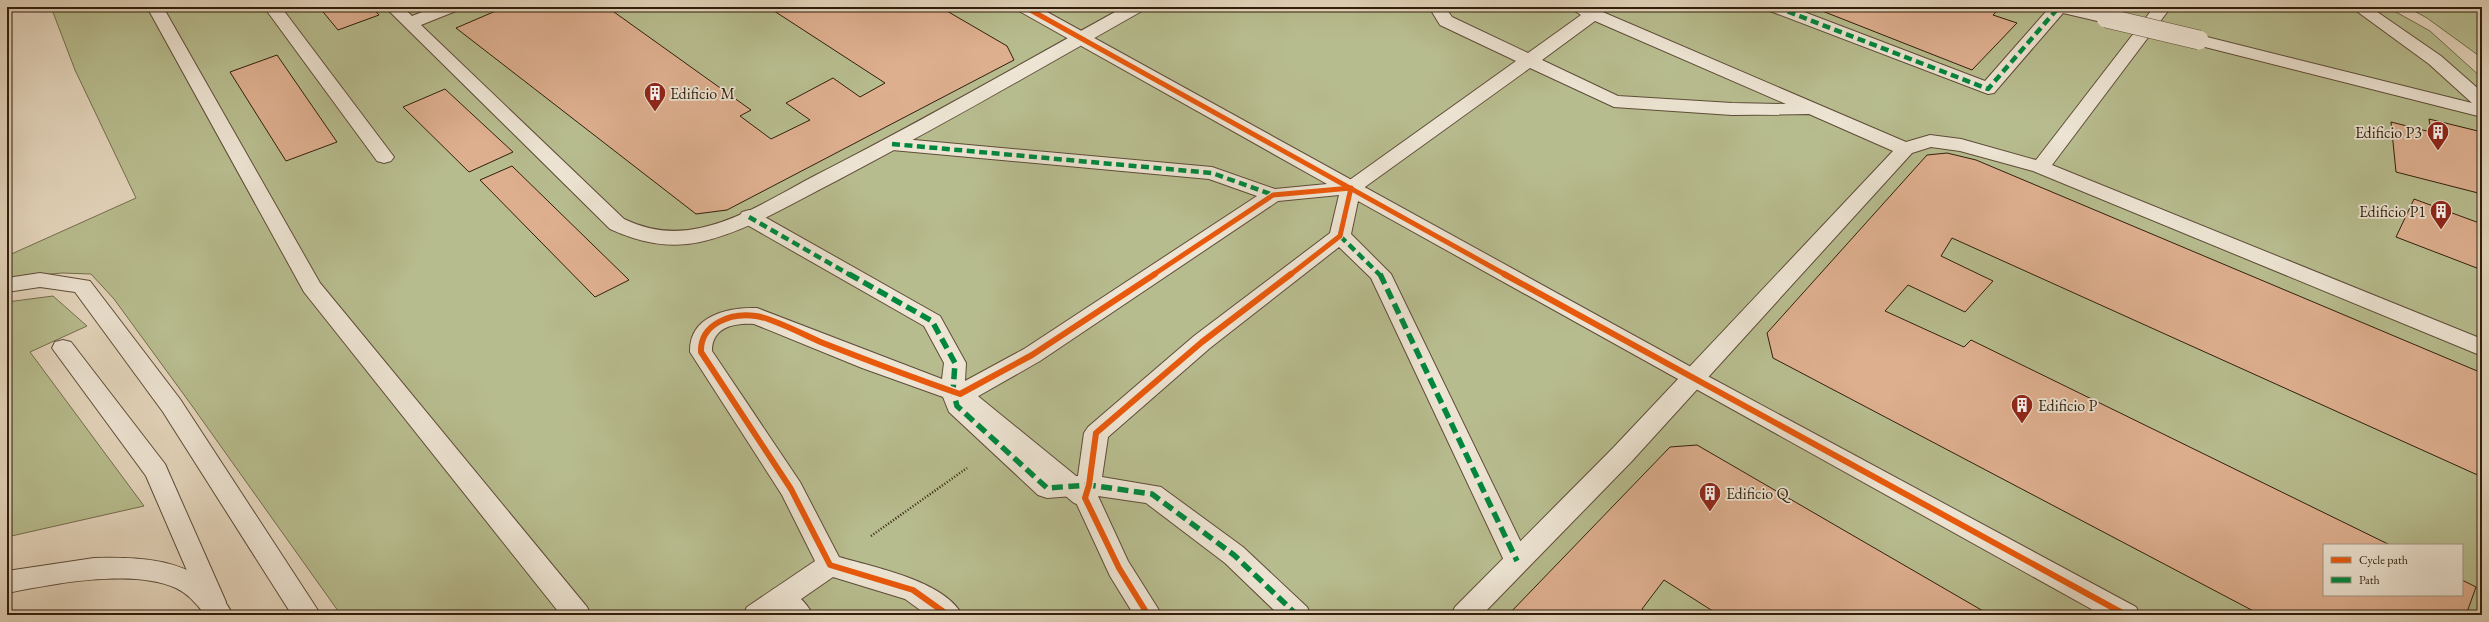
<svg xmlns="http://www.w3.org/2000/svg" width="2489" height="622" font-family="'EB Garamond',serif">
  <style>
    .green { fill: #b7bc8e; stroke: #746d4d; fill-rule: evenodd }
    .building { fill: #deaf8f; stroke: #311e0c }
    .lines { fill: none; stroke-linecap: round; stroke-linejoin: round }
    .lane-casing { stroke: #5e4c38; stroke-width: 2 }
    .street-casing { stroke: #5e4c38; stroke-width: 2 }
    .path { stroke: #311e0c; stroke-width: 2.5; stroke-dasharray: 1 2; stroke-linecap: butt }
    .lane { fill: #ede4d3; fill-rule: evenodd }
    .street { fill: #ede4d3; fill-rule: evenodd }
    .street-bridge-casing { stroke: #5e4c38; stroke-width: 20; stroke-linecap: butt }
    .street-bridge { stroke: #ede4d3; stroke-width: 19 }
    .quiet-far1 { stroke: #00873e; stroke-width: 4.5; stroke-dasharray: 8 4.5; stroke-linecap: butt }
    .quiet { stroke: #00873e; stroke-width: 5.5; stroke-dasharray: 11 5.5; stroke-linecap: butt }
    .cycleway-far1-casing { stroke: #ede4d3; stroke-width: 7 }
    .cycleway-casing { stroke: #ede4d3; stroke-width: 9 }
    .cycleway-far1 { stroke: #e8590c; stroke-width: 5 }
    .cycleway { stroke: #e8590c; stroke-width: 6 }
    .labels { text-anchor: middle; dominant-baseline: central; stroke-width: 3.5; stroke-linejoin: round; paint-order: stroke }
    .poi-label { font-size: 16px; fill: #311e0c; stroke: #ede4d3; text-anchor: start }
  </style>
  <rect width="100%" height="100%" fill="#e4d5bc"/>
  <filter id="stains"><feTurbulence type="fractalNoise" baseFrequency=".005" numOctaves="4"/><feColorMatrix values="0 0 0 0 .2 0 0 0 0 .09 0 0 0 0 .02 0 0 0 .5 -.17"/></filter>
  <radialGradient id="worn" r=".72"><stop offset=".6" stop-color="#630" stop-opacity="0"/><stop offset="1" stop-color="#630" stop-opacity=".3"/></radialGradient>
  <!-- green -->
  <g class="green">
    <path d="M51,7H2387L2430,31L2482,78V615H341L190,403L114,299L91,274L62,273L7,278V256L136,198L75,70ZM2324,545H2462V595H2324Z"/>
    <path d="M2407,7H2482V58L2427,18Z"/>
    <path d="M53,296L87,326L30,352L144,506L7,537V302Z"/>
    <path d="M49,612H128L131,615H31Z"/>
  </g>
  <!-- building -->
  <g class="building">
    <path d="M319,7H372L379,15L338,30Z"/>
    <path d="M505,7H607L751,110L740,116L771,139L810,120L786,103L833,78L860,97L885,83L768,7H940L1007,46L1014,60L727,210L696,214L456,28Z"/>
    <path d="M1812,7H1897L1908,11L1913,7H2001L1993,15L2017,23L1972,70Z"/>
    <path d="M277,55L337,142L286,161L230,72Z"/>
    <path d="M445,89L513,152L469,172L403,107Z"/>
    <path d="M2429,119L2482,132V194L2396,172L2391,122L2431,132Z"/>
    <path d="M1947,153L1976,160L2482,373V477L1952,238L1941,256L1993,281L1965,312L1908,285L1885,311L1964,347L1971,340L2390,545H2324V595H2462V580L2476,587L2466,615H2261L1773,358L1767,333L1927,155Z"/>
    <path d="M512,166L629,280L595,297L480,180Z"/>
    <path d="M2414,199L2482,224V270L2396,237Z"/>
    <path d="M1697,445L1990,615H1719L1664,580L1642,609L1651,615H1508L1670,447Z"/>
  </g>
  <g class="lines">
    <!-- lane casing -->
    <g class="lane-casing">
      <g id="lane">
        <path d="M264,7H281L391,153L394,157L391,161L384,163L377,161Z"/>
        <path d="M385,7H403L412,16L435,7H458L456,11L421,25L624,219C649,231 673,234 700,228C742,219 781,193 818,174C922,121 1022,63 1124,7H1144L1142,11C1041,68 941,126 838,180C794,202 749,231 700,242C668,249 639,242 610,229Z"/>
        <path d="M1429,7H1445L1452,17L1528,53L1581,15L1569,7H1591L1906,142L1930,135L1961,139L2036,160L2154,7H2171L2052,165L2482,339V356L2033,171L1960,151L1931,147L1912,153L1631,462L1482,615H1451L1455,607L1613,448L1893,151L1809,114L1732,115L1614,107L1530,68L1358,192L1351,194L1344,192L1341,188L1344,184L1516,61L1440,25ZM1595,21L1786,104L1732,103L1618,96L1542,60Z"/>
        <path d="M40,273L90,281L180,399L321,615H292L163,412L75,292L40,287L7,292V278Z"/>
        <path d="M63,340L71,342L165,464L226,602L222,610L213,613L204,610L146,476L52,348L55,342Z"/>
        <path d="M960,385L968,388L1092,489L1096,496L1092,503L1083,506L1074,503L952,400L948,394L952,388Z"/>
        <path d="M781,587C795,591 806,602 813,615H781L772,606L768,598L772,590Z"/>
      </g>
    </g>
    <!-- street casing -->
    <g class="street-casing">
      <g id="street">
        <path d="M147,7H163L320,283L587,607L591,615H561L304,292Z"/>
        <path d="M1017,7H1038L1702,373L2136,607L2140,615H2102L1358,201L1351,234L1391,274L1530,561L1526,569L1517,572L1508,569L1371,278L1339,247L1210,348L1108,437L1102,477L1161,487L1243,547L1307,607L1311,615H1279L1225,563L1146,503L1098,496L1128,561L1162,615H1134L1110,576L1073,496L1047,498L1038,495L949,412L943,397L862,368L754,324C734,323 712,327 712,351L800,482L839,557C873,567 945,581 962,615H927L905,599L833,577L778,615H743L747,607L815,561L782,495L690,352C689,316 727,307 757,308L942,379L944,363L924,326L742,222L739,217L742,212L749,210L756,212L940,316L966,363L965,381L1024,349L1257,196L1209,179L892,150L885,148L882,144L885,140L892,138L1212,167L1275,189L1327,184L1019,11ZM1339,195L1330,233L1194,336L1088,427L1084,433L1078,476L1052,478L968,402L1040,361L1278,201Z"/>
        <path d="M1768,7H1791L1985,81L2050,7H2081L2112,14L2115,18L2112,22L2106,23L2063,13L1994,93L1988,94L1770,11Z"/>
        <path d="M2351,7H2370L2441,56L2482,92V117L2193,44L2190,40L2193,36L2199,35L2472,103L2429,64Z"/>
        <path d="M94,558C149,557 205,559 233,615H205C198,605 187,593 176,588C133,568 52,584 7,593V571Z"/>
      </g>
    </g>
    <!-- path -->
    <path class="path" d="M871,536L967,468"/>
    <!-- lane -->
    <use href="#lane" class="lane"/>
    <!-- street -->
    <use href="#street" class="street"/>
    <!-- street-bridge casing -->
    <g class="street-bridge-casing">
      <path id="street-bridge" d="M2106,18L2199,40"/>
    </g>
    <!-- street-bridge -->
    <use href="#street-bridge" class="street-bridge"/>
    <!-- quiet-far1 -->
    <g class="quiet-far1">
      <path d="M1776,7L1988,89L2059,7"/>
      <path d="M892,144L1212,173L1273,195"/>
      <path d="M749,217L850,275"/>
      <path d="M1340,236L1380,275"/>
    </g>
    <!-- quiet -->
    <g class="quiet">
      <path d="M849,274L932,321L955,363L953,391L957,406L1047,488L1089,485L1152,494L1234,555L1297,615"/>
      <path d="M1380,274L1517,561"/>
    </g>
    <!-- cycleway-far1 casing -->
    <g class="cycleway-far1-casing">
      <g id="cycleway-far1">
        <path d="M1025,7L1506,275"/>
        <path d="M1153,275L1273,195L1351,188L1340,236L1290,275"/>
      </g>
    </g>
    <!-- cycleway casing -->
    <g class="cycleway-casing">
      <g id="cycleway">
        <path d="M1504,274L2126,615"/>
        <path d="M948,615L913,590L830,565L791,489L701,352C700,324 731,312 756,316C773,318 806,336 823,343C869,361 914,378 960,394L1032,355L1155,274"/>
        <path d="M1148,615L1119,568L1085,498L1089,485L1096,433L1202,342L1291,274"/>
      </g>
    </g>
    <!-- cycleway-far1 -->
    <use href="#cycleway-far1" class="cycleway-far1"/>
    <!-- cycleway -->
    <use href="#cycleway" class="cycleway"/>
  </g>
  <!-- icons -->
  <defs>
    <g id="building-pin" transform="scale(1.15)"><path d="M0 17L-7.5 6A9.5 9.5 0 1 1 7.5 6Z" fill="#8f2418" stroke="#ede4d3"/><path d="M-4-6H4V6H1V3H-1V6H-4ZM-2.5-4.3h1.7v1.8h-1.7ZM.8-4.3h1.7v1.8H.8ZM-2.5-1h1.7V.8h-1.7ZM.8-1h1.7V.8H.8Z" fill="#fff"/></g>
  </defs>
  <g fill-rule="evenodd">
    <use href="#building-pin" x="655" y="93"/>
    <use href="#building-pin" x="2438" y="132"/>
    <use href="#building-pin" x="2441" y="211"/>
    <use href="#building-pin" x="2022" y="405"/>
    <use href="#building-pin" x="1710" y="493"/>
  </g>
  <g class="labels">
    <!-- poi labels -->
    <g class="poi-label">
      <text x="670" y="93">Edificio M</text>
      <text x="2422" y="132" text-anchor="end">Edificio P3</text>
      <text x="2426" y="211" text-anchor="end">Edificio P1</text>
      <text x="2038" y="405">Edificio P</text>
      <text x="1726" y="493">Edificio Q</text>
    </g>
  </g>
  <!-- margin -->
  <rect width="2489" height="622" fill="none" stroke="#e4d5bc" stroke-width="24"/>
  <rect x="8" y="8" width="2473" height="606" fill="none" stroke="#311e0c" stroke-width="2"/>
  <rect x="12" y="12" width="2465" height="598" fill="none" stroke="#311e0c"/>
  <!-- legend -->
  <rect x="2323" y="544" width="140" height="52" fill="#ede4d3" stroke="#a29583"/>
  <rect x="2331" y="557" width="20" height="6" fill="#e8590c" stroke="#a29583"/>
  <text x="2359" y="564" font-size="12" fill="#311e0c">Cycle path</text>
  <rect x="2331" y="577" width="20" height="6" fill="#00873e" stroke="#a29583"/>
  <text x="2359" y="584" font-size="12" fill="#311e0c">Path</text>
  <rect width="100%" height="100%" filter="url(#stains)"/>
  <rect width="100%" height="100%" fill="url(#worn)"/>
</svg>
